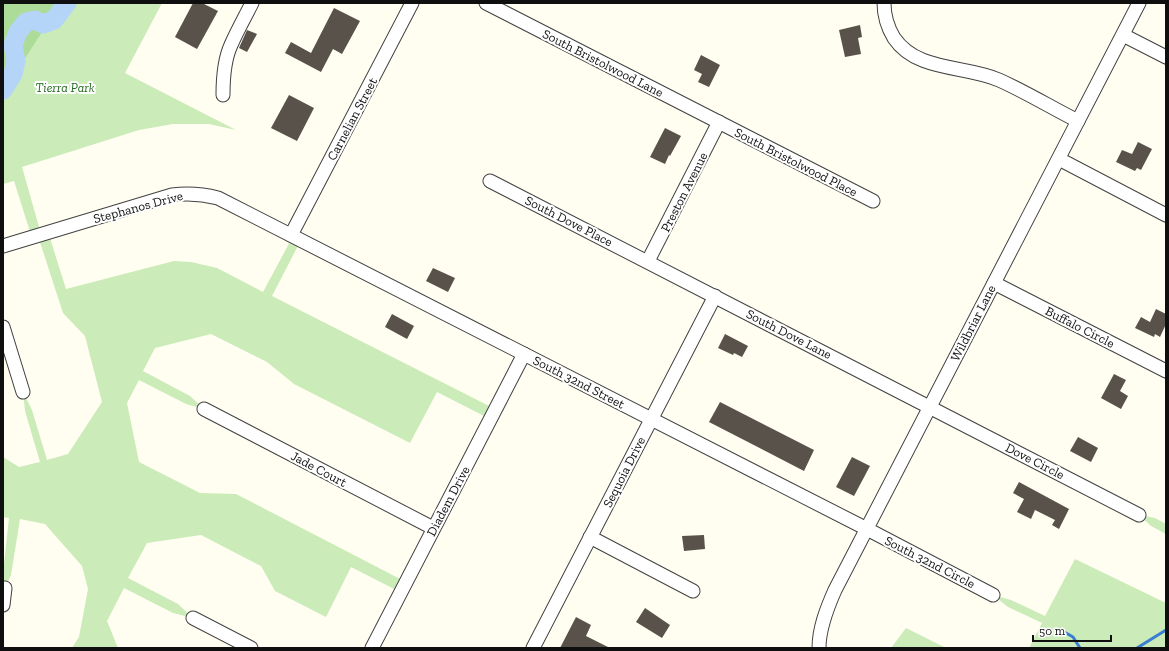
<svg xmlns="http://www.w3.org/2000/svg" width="1169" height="651" font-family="'Zilla Slab',serif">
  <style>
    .green { fill: #cbebb9 }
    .forest { fill: #acdc98 }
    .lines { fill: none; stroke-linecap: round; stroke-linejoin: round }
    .stream { stroke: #397ed1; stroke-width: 3 }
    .river { stroke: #b4d4f8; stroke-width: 19 }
    .building { fill: #58524b }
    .minor-casing { stroke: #424242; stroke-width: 15 }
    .minor { stroke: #fff; stroke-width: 13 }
    .labels { text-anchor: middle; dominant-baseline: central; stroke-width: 4; stroke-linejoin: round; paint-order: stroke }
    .street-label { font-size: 13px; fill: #0f0f0f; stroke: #fff }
    .park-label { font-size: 13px; font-style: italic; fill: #21691d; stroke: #fff }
  </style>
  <rect width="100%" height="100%" fill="#fffef1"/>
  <!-- green -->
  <g class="green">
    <path d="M3,3H162L125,73L236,130L209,124H173L139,130L22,167L41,234L48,232L66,289L174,261L191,262L217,268L263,292L293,236L301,240L272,296L495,409L490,419L437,392L410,443L294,384L267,362L211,334L155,348L143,371L190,396L204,409L186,404L139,380L127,403L139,462L200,493L236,494L406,582L400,592L351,567L326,617L275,591L261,566L201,535L147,543L128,578L178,604L193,618L173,613L124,588L107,621L118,648H72L79,637L88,589L82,566L45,524L20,519L11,575L5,588L3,573L9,518L3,517V457L19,467L40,462L25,411L23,392L32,410L47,460L68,454L102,402L85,336L63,313L38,236L32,238L14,181L3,184Z"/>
    <path d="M1139,515L1155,518L1166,524V534L1151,526Z"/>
    <path d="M1075,559L1166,603V648H1029L1042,623L1008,607L993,595L1011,600L1045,616Z"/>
    <path d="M906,628L946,648H891Z"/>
  </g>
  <!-- forest -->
  <path class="forest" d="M3,3H61L3,92Z"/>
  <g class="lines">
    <!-- stream -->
    <g class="stream">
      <path d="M1059,629L1073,637L1080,648"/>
      <path d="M1137,648L1166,630"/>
    </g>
    <!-- river -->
    <path class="river" d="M3,90L13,74L16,61L13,45L18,32L26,22L35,20L43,24L54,20L67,3"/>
  </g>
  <!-- building -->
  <g class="building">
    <path d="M193,3H202L218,11L197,49L175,37Z"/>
    <path d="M334,8L360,21L342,54L333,49L321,72L285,53L291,42L311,53Z"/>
    <path d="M860,25L862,37L858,38L861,54L845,57L839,30Z"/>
    <path d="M247,30L257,34L247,52L239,48Z"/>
    <path d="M701,55L720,65L709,87L698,82L702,74L694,70Z"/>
    <path d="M289,95L314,108L297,141L271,128Z"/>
    <path d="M665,128L681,136L670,156L669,155L665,164L650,157Z"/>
    <path d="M1138,142L1152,149L1141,170L1137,168L1135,171L1116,162L1122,150L1132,154Z"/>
    <path d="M433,268L455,278L448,292L426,281Z"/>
    <path d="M1156,309L1166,314V324L1160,337L1155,334L1154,337L1135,328L1141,317L1150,322Z"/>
    <path d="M392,314L414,326L407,339L385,327Z"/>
    <path d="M725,334L748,346L742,357L734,353L733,355L718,348Z"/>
    <path d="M1114,374L1126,380L1120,391L1128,396L1121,409L1101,398Z"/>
    <path d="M720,402L814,450L804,471L709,422Z"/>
    <path d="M1078,437L1098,448L1091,462L1070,451Z"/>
    <path d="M852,457L870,466L854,496L836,487Z"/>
    <path d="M1019,482L1069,509L1059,529L1052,525L1055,520L1035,510L1031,519L1017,512L1024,499L1013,493Z"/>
    <path d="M704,535L705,549L684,551L682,536Z"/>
    <path d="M645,608L670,625L662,638L636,622Z"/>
    <path d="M576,617L591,625L586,636L610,648H560Z"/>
  </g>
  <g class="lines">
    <!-- minor casing -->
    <g class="minor-casing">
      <g id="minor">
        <path d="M486,3L873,201"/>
        <path d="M884,3C884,15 888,28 894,38C917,72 965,65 999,80C1026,92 1052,108 1078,121"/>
        <path d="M1123,35L1166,57"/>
        <path d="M223,95C223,78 224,60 231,45C237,31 245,17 252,3"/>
        <path d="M1059,159L1166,215"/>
        <path d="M490,181L1139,515"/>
        <path d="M291,235L412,3"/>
        <path d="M3,246L172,195C189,193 202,194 218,198L867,529L993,595"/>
        <path d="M648,261L719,122"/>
        <path d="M994,283L1166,371"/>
        <path d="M3,327L23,392"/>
        <path d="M204,409L433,528"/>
        <path d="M590,537L693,591"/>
        <path d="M3,605L5,588"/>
        <path d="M193,618L251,648"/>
        <path d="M372,648L524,354"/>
        <path d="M533,648L715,296"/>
        <path d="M819,648C819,628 827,608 835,590L1139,3"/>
      </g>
    </g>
    <!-- minor -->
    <use href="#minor" class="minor"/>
  </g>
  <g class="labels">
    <!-- street labels -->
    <g class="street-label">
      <text transform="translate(603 63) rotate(27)">South Bristolwood Lane</text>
      <text transform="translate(352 119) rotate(-62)">Carnelian Street</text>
      <text transform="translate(796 162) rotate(27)">South Bristolwood Place</text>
      <text transform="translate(684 192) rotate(-63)">Preston Avenue</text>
      <text transform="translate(138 207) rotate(-15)">Stephanos Drive</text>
      <text transform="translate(569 221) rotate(27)">South Dove Place</text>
      <text transform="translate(973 323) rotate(-63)">Wildbriar Lane</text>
      <text transform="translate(1080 327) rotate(27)">Buffalo Circle</text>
      <text transform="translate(789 334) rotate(27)">South Dove Lane</text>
      <text transform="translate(579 382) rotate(27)">South 32nd Street</text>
      <text transform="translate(1035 461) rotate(27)">Dove Circle</text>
      <text transform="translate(319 469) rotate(28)">Jade Court</text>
      <text transform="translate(624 472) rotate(-63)">Sequoia Drive</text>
      <text transform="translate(448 501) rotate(-62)">Diadem Drive</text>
      <text transform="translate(930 562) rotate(27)">South 32nd Circle</text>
    </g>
    <!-- park labels -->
    <g class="park-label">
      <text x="65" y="87">Tierra Park</text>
    </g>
  </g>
  <!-- border -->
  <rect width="1169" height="651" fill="none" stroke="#0f0f0f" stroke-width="8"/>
  <!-- scale -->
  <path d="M1033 635v6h78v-6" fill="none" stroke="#0f0f0f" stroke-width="2"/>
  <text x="1039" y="635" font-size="12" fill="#0f0f0f" stroke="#ffffff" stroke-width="3" paint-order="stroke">50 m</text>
</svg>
